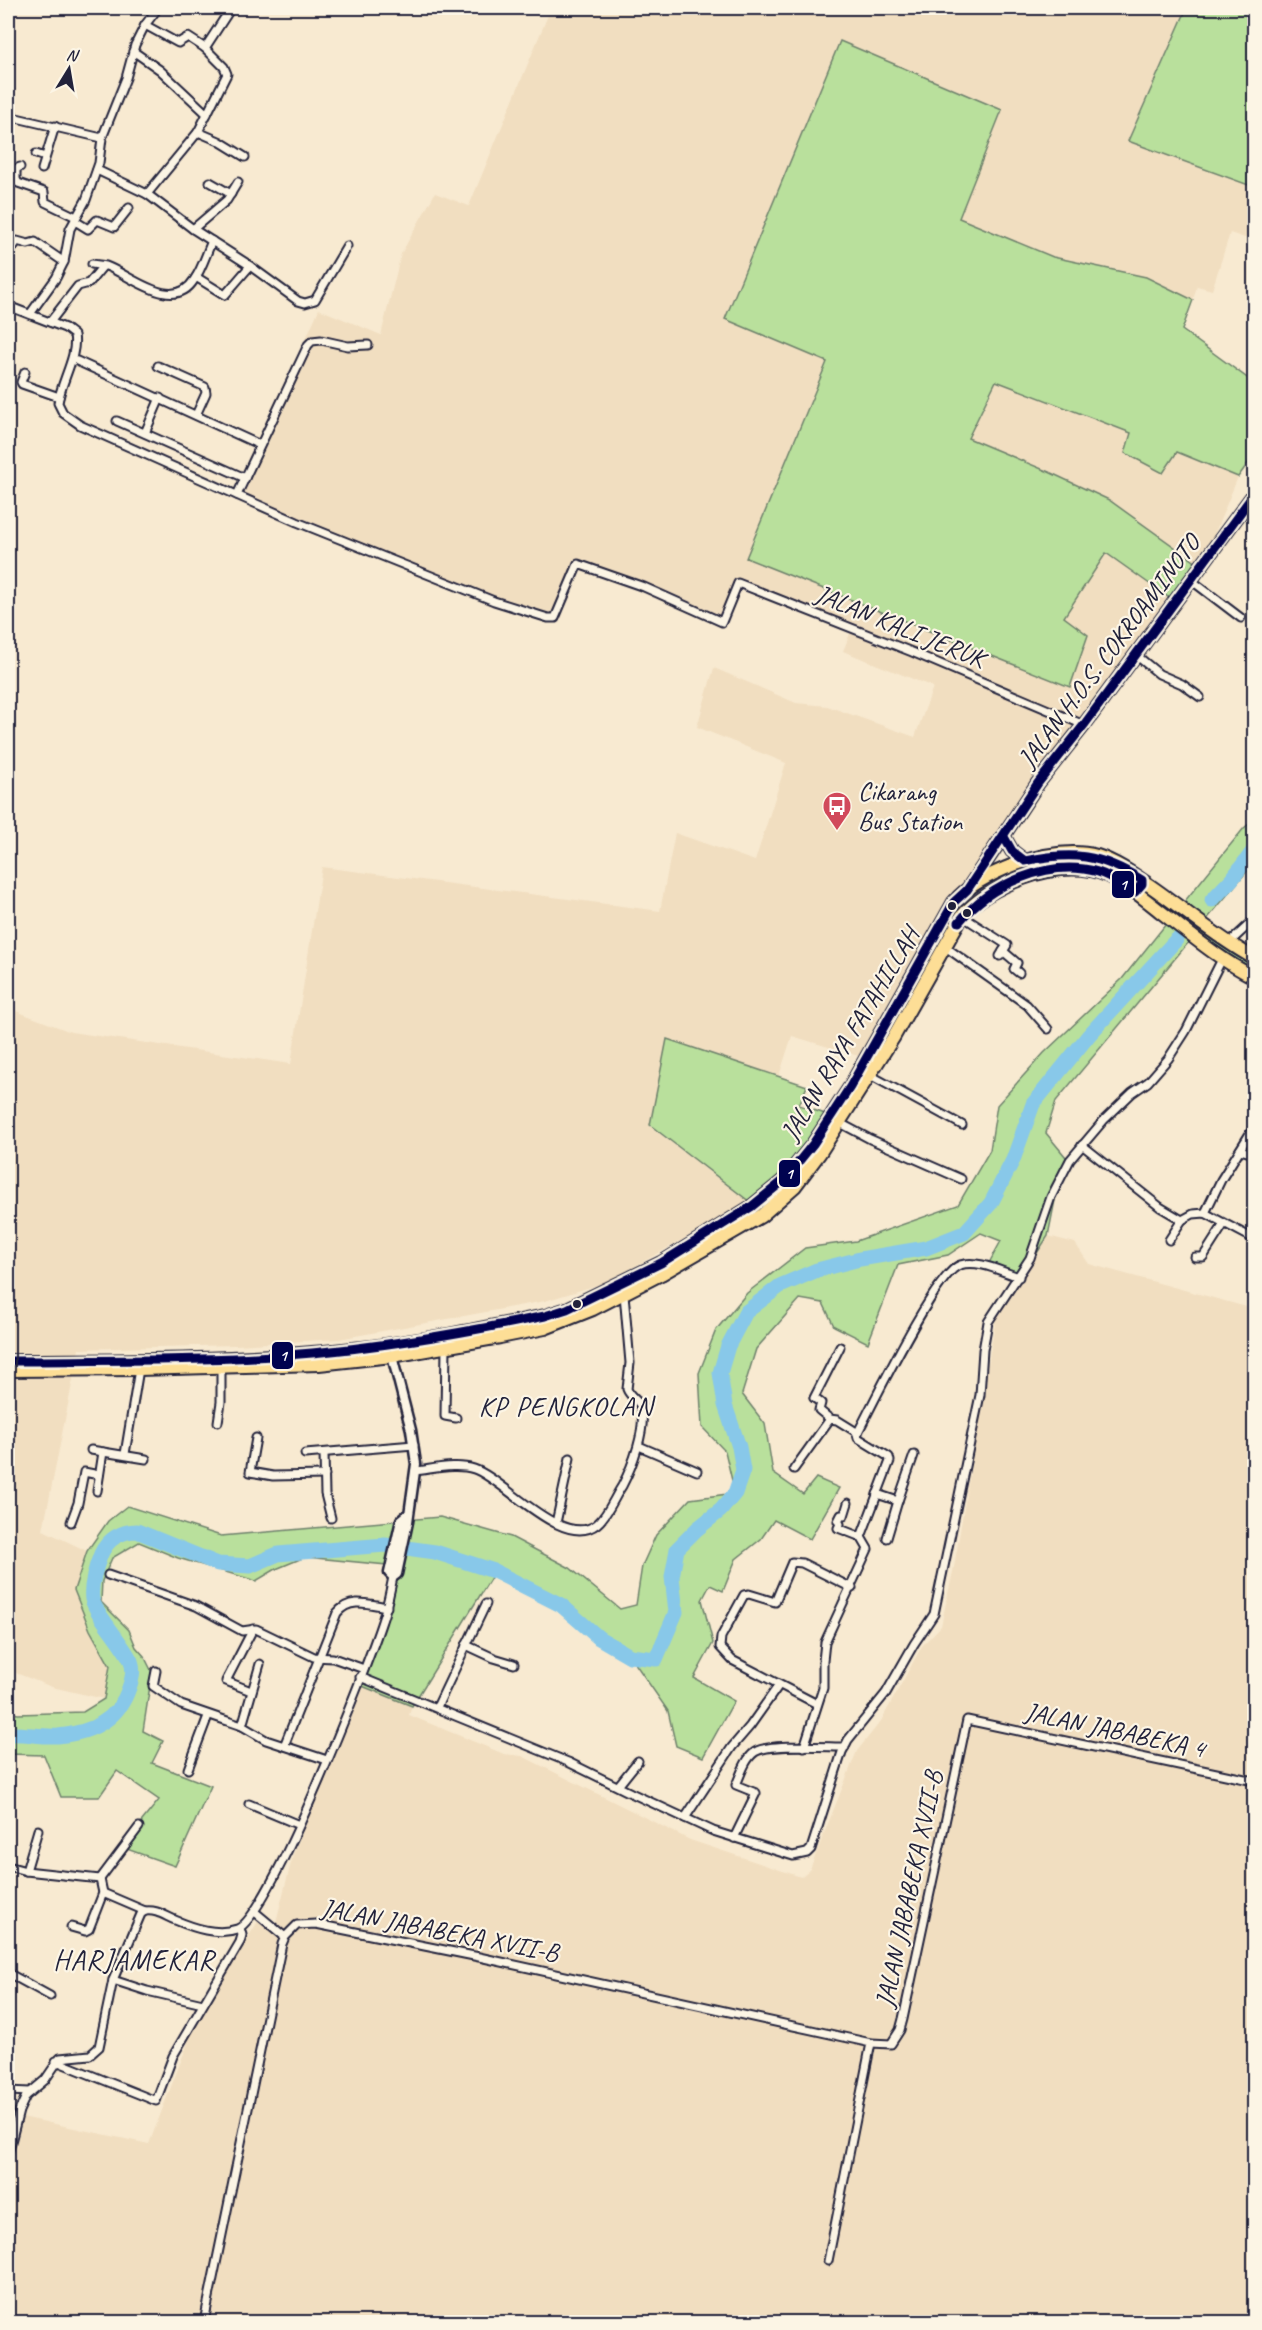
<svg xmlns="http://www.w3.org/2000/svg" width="1262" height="2330" font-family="Caveat,sans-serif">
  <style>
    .built { fill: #f1dec0 }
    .green { fill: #b9e09c; stroke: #6e816c; stroke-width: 1.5 }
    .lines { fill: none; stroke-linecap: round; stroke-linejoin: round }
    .river { stroke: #88c8e9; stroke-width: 15 }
    .minor-casing { stroke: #22223b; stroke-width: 11 }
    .tertiary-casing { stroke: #22223b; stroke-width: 13 }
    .trunk-casing { stroke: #22223b; stroke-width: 16 }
    .minor { stroke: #fcf5e5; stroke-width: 7 }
    .tertiary { stroke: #fcf5e5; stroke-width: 8 }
    .trunk { stroke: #fdde96; stroke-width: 12 }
    .bus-1-casing { stroke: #fcf5e5; stroke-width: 14 }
    .bus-1 { stroke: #000350; stroke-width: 9 }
    .bus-dot { fill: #22223b; stroke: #fcf5e5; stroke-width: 2 }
    .labels { text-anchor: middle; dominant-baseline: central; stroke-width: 4.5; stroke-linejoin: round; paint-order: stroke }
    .street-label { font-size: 26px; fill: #22223b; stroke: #fcf5e5 }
    .poi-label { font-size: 26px; fill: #22223b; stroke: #fcf5e5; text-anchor: start }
    .neighbourhood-label { font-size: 27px; letter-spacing: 1.5px; fill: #22223b; stroke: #fcf5e5 }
    .quarter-label { font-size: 28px; letter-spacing: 1.5px; fill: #22223b; stroke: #fcf5e5 }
    .line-badge { stroke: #fcf5e5; stroke-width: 2 }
    .badge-label { font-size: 16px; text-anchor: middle; font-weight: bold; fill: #fff }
  </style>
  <rect width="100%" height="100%" fill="#f8ead1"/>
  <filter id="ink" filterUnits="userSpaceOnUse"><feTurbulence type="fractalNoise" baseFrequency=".0167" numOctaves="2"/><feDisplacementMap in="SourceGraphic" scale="12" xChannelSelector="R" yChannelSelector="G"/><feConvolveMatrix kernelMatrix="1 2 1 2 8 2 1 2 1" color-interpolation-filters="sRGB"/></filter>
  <g filter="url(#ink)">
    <!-- built -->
    <g class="built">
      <path d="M551,8H1187L1128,141L1254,187V241L1230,233L1212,290L1197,286L1193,300L1146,277L1053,257L958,218L827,362L746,558L1069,686L1088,635L1064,617L1106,552L1175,602L988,855L865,1058L792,1036L779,1076L667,1040L650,1126L750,1202L607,1282L545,1301L339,1339L236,1345L79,1349L43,1530L87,1551L74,1590L90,1630L110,1666L104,1699L52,1687L8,1670V1008L71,1032L291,1064L322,867L660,911L675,833L755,861L786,763L697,727L714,668L796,703L827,706L915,737L933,687L843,651L852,629L738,583L722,622L643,587L578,565L555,618L529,611L237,495L319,309L381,335L401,254L435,193L469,206Z"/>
      <path d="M996,381L1131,433L1162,473L1177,452L1238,477L1201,566L1109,500L1049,472L968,438Z"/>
      <path d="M1048,1236L1075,1243L1089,1264L1254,1309V2322H8V2114L149,2144L196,2022L260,1918L276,1922L293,1855L362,1686L412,1706L409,1715L504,1754L522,1756L690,1840L801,1877L810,1869L857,1751L881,1721L922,1646L941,1626L954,1567L996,1317Z"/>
    </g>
    <!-- green -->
    <g class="green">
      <path d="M1187,8H1254V187L1128,141Z"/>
      <path d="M840,41L1002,110L959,218L1053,257L1146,277L1193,300L1182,330L1254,383V455L1238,477L1177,452L1163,473L1125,453L1131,433L996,381L968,438L1049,472L1109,500L1201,566L1175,602L1106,553L1064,617L1088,635L1070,687L746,558L827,362L725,319Z"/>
      <path d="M1254,820V863L1203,924L1254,958V976L1193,937L1056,1101L1046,1133L1070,1162L1056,1195L1048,1236L1023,1275L989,1263L1001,1241L981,1233L948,1255L898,1265L868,1343L834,1326L823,1303L800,1299L756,1349L742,1394L765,1424L773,1473L803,1494L816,1478L839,1488L810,1539L774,1520L761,1539L736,1559L723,1591L710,1585L702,1600L713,1643L694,1678L734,1701L703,1757L676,1746L668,1711L630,1656L598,1637L561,1605L495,1571L412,1706L362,1686L386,1618L397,1566L305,1557L276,1569L256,1581L178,1558L139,1542L112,1558L102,1581L101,1602L129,1630L136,1647L144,1656L152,1672L143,1731L163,1741L152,1763L211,1786L175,1866L121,1847L159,1800L117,1771L99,1797H61L44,1755L8,1754V1712L18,1714L83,1712L104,1699L110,1666L90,1630L74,1590L87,1551L108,1521L127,1506L221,1536L440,1517L511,1537L570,1568L620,1609L636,1605L642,1566L656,1535L690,1499L735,1493L725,1451L702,1427L699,1373L716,1330L747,1293L805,1248L856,1241L958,1205L990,1150L997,1105L1044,1053L1122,979L1170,919L1193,936L1203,924L1180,907L1244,828Z"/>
      <path d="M667,1039L807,1086L799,1105L825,1114L791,1164L750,1202L650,1125Z"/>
    </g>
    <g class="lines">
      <!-- river -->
      <g class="river">
        <path d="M1212,900L1232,879L1254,850"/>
        <path d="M8,1734C24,1733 41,1737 58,1736C91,1733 118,1721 129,1688C132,1680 134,1669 131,1661C124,1645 95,1613 92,1599C90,1586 96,1566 101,1554C108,1539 121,1531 137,1531L218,1564L250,1566L278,1554L385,1545L435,1552L494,1571L561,1605L599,1638L630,1656L656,1659L676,1612L672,1577L677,1549L697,1529L721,1510L735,1493L743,1470L739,1447L725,1405L720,1373L728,1346L746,1312L780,1286L817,1270L860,1259L926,1248L964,1233L991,1203L1013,1160L1033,1104L1089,1035L1176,940"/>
      </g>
      <!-- minor casing -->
      <g class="minor-casing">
        <g id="minor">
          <path d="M145,25L178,43L188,37L205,48"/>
          <path d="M133,51L160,70L207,114"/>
          <path d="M8,116L102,138"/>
          <path d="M198,132L219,141L245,157"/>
          <path d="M36,154L45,157"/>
          <path d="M42,169L55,126"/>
          <path d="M97,170L147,194L193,229L246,263L298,301L305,303L315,300L347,246"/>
          <path d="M16,171V179L18,183L44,192L45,202L76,217"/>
          <path d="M8,172L20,167"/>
          <path d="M210,182L231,194"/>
          <path d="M147,194L198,132L227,74L224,67L205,48L231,8"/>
          <path d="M75,221L88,229L97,220L114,227L129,208"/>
          <path d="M193,229L227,200L238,182"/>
          <path d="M8,255L17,241L28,244L35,242L64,262"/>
          <path d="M92,264C97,265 101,265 106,266C129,274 173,314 194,280C202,269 206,254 212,241"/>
          <path d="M196,277L225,295L250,266"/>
          <path d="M8,306L65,328L74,335C78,356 61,381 58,403L63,413L80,425L297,522L494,601L548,618H555L578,564L644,587L722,622L738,583L912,652L1084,725"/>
          <path d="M30,314L56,278L64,262L70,229L86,200L99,163L102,138L126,78L135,45L145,25L158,8"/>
          <path d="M50,322L78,286L89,283L103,266"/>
          <path d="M77,361L260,445"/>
          <path d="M158,366L205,387L206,393L196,415"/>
          <path d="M25,372L21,382L22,384L59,397"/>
          <path d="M117,421L245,478"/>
          <path d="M145,433L160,398"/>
          <path d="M237,495L308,345L312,341L321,340L348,346L368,345"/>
          <path d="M1191,580L1241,618"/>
          <path d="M1136,655L1159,674L1182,684L1200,697"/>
          <path d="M962,916L1007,945L1000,956"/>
          <path d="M1229,943L1254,920"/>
          <path d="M944,946L1027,1005L1048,1029"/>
          <path d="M1003,951L1017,963L1014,969L1019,973"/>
          <path d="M870,1075L962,1125"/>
          <path d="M840,1123L870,1139L961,1179"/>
          <path d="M1082,1145L1160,1207L1182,1220L1193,1214L1205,1213L1254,1239"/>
          <path d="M1240,1150L1254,1154"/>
          <path d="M1205,1213L1221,1180L1254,1127"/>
          <path d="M1169,1240L1182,1220"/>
          <path d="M1195,1257H1203L1224,1224"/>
          <path d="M446,1347L445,1416L456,1418"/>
          <path d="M830,1419L819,1410L821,1403L814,1398L840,1347"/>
          <path d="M218,1422L221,1402V1367"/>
          <path d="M256,1438L250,1472L273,1476L325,1475"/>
          <path d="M639,1446L697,1471"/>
          <path d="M91,1450L146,1459"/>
          <path d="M125,1454L139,1369"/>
          <path d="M305,1454L414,1445"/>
          <path d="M324,1454L325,1494L331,1518"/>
          <path d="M794,1469L830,1419L837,1420L858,1433"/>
          <path d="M415,1471C434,1469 456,1463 474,1469C503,1478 563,1551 597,1524C608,1515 614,1498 622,1486C632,1467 647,1428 641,1407C638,1400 630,1397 627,1389L630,1363L624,1294"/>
          <path d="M97,1491L103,1452"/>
          <path d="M877,1494L898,1501L914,1455"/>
          <path d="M848,1503L844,1516L841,1515L838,1521L840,1524L838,1528L861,1537"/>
          <path d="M71,1522L78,1503L84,1472L99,1475"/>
          <path d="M556,1523L570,1458"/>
          <path d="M887,1538L898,1501"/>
          <path d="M108,1575L196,1606L242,1631L256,1629L314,1657L333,1658L364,1669"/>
          <path d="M466,1645L494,1658L514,1664"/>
          <path d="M156,1671L153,1686L181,1705L242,1726L266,1740L327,1760"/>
          <path d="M360,1677L568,1762L631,1793L713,1831L793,1856L807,1853L811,1849L842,1752L848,1740L886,1693L914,1644L934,1614L980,1395L983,1350L988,1322L1030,1258L1051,1197L1070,1160L1104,1120L1132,1093L1148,1082L1168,1059L1186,1031L1222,959"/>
          <path d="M251,1691L226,1681L253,1629"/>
          <path d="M817,1704L732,1660L720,1647L721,1637L744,1595L749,1594L775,1602L792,1562L802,1563L852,1588"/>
          <path d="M437,1707L486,1604"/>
          <path d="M242,1726L260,1664"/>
          <path d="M284,1746L337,1613C350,1597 369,1604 387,1607"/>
          <path d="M804,1747L823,1688V1661L825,1642L868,1549L861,1537L890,1461L889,1457L858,1438L857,1434C872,1406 936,1272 960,1265C978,1259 1002,1272 1019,1277"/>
          <path d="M188,1769L208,1716"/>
          <path d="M618,1786L638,1761"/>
          <path d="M249,1804L299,1825"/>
          <path d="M685,1818L732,1747L750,1726L779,1685"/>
          <path d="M734,1838L756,1793L736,1785C741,1774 745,1759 755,1752C768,1743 826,1747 845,1747"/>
          <path d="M8,1866L26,1871L100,1879L103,1893L145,1911"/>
          <path d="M26,1871L38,1830"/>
          <path d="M100,1879L139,1827"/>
          <path d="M255,1912L285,1937"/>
          <path d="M71,1927L85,1931L89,1929L103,1893"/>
          <path d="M8,1973L50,1996"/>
          <path d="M113,1980L147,1991L203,2004"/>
          <path d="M871,2043L891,2044L900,2030L903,2019L967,1720L1254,1781"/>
          <path d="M56,2061L156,2101L173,2056L240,1942L242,1935L240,1928"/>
          <path d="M8,2091L30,2092"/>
          <path d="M8,2154L19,2111L26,2096L45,2080L60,2058L90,2055L99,2047L113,1980L141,1914L145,1911C156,1909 165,1916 175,1920C194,1928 217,1936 237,1929C269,1919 368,1664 382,1621C387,1607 390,1592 393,1577"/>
          <path d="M204,2322L282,1944L285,1937L297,1925L316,1924L479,1957L871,2043L828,2261"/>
        </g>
      </g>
      <!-- tertiary casing -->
      <g class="tertiary-casing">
        <path id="tertiary" d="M392,1356L411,1430L416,1464L408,1522L397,1574L393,1577L389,1573L401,1520L407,1515"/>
      </g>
      <!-- trunk casing -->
      <g class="trunk-casing">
        <g id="trunk">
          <path d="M1004,837L1012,851L1025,861"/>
          <path d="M968,889L1038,783L1084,725L1254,494"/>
          <path d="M8,1361C122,1360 239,1362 353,1349C417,1342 481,1329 545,1316L567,1309L661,1263L751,1207L783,1181L813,1144L850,1087L954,902C969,884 995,872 1016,864C1042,855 1070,849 1097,856C1116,862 1133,874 1149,885C1184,909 1217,938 1254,958"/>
          <path d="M8,1370L139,1369L319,1364L392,1356L500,1337L545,1328L593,1309L661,1274L761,1216L795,1186L819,1154L893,1038L962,916C978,898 1001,886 1023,878C1045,870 1068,866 1091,870C1116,875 1141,896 1161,912C1191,935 1220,960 1254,977"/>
        </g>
      </g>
      <!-- minor -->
      <use href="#minor" class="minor"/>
      <!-- tertiary -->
      <use href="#tertiary" class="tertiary"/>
      <!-- trunk -->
      <use href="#trunk" class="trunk"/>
      <!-- bus-1 casing -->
      <g class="bus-1-casing">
        <g id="bus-1">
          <path d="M959,922C990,884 1049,858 1098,872C1111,876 1123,885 1135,892L1142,884V880C1100,854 1073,851 1025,861L1012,851L1004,837"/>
          <path d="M8,1361C109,1360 211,1362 312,1353C391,1346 468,1332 545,1316L567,1309L661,1263L751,1207L783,1181L813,1144L850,1087L954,902L967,890L1038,783L1084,725L1254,494"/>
        </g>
      </g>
      <!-- bus-1 -->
      <use href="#bus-1" class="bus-1"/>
    </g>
  </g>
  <!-- icons -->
  <defs>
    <g id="bus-pin" transform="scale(1.5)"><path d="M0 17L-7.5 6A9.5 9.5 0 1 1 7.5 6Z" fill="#d1495b" stroke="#fcf5e5"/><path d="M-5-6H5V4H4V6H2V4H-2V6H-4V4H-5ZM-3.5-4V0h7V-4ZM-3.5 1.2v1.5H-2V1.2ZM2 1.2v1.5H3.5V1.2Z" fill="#fff"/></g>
  </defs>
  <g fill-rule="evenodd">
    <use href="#bus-pin" x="837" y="806"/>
  </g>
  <!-- markers -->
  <g class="bus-dot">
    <circle cx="952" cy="906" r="5"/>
    <circle cx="967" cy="913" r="5"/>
    <circle cx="577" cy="1304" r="5"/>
  </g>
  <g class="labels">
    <!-- street labels -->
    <g class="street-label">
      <text transform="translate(900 626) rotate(22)">JALAN KALI JERUK</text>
      <text transform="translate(1109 651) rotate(-53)">JALAN H.O.S. COKROAMINOTO</text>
      <text transform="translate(850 1034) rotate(-59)">JALAN RAYA FATAHILLAH</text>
      <text transform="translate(1115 1730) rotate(12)">JALAN JABABEKA 4</text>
      <text transform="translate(909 1889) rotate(-78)">JALAN JABABEKA XVII-B</text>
      <text transform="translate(440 1930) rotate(11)">JALAN JABABEKA XVII-B</text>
    </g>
    <!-- poi labels -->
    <g class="poi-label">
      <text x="858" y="791">Cikarang<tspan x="858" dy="30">Bus Station</tspan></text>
    </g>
    <!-- neighbourhood labels -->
    <g class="neighbourhood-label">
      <text x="566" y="1406">KP PENGKOLAN</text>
    </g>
    <!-- quarter labels -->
    <g class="quarter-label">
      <text x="134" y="1959">HARJAMEKAR</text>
    </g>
  </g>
  <g class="line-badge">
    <rect x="1111" y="870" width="24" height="29" rx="6" fill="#000350"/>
    <rect x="778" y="1159" width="23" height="29" rx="6" fill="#000350"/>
    <rect x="271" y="1341" width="23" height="29" rx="6" fill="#000350"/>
  </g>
  <g class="badge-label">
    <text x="1123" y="890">1</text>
    <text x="789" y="1179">1</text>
    <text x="283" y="1361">1</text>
  </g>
  <!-- margin -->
  <rect width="1262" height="2330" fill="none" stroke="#fcf5e5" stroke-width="30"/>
  <rect x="15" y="15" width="1232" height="2300" fill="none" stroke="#22223b" stroke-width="2" filter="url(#ink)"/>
  <!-- north arrow -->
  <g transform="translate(69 69) rotate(11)" stroke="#fcf5e5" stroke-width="4.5" paint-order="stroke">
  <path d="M0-4.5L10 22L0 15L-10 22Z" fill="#22223b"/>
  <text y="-9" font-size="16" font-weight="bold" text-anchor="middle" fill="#22223b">N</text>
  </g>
</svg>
